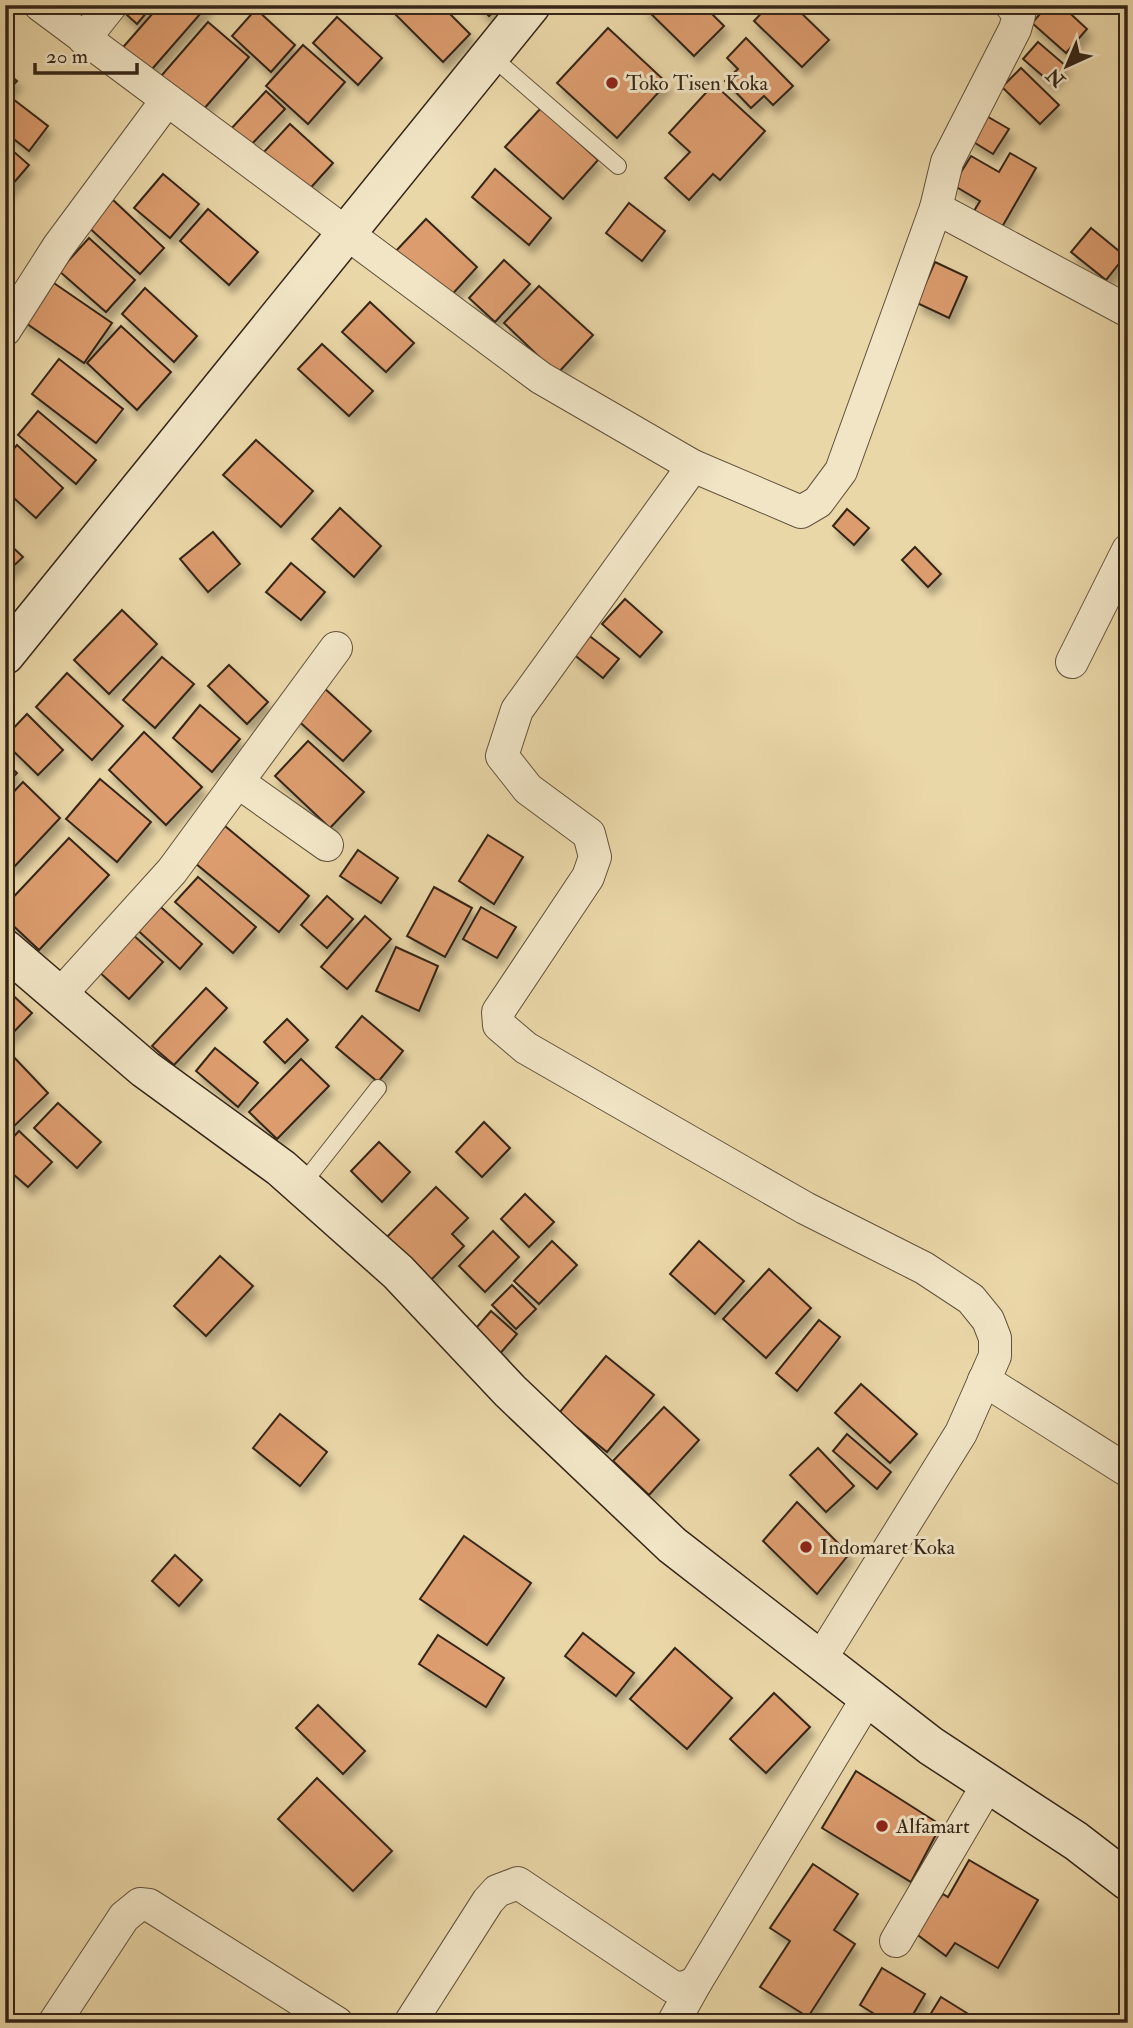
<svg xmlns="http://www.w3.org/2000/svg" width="1133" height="2028" font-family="'IM FELL Double Pica',serif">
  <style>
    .building { fill: #dc9c6e; stroke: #352518; stroke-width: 2; filter: url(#shadow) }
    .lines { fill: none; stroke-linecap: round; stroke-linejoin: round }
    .lane-casing { stroke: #62523c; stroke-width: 18 }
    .street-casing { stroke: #62523c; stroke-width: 34 }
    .secondary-casing { stroke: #352518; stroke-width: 41 }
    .lane { stroke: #f1e5c6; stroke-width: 16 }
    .street { stroke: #f1e5c6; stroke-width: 32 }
    .secondary { stroke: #f1e5c6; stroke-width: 38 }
    .poi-dot { fill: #8f2418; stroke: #f1e5c6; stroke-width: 2.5 }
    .labels { text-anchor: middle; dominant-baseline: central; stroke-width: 6; stroke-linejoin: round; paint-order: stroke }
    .poi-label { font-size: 21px; fill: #352518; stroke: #f1e5c6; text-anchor: start }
  </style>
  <defs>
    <filter id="shadow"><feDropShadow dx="4.5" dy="8" stdDeviation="3.5" flood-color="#0004"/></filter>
  </defs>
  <rect width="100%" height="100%" fill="#ead7a8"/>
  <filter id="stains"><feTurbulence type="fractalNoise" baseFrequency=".00286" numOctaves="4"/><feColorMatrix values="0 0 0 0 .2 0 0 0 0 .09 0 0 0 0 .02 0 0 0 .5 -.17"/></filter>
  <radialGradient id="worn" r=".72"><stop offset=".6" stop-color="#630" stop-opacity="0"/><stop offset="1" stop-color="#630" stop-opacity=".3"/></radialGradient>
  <!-- building -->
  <g class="building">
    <path d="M116,5H153L137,24Z"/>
    <path d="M160,5H208L146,76L118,53Z"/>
    <path d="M395,5H441L470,34L443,62L391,10Z"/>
    <path d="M478,5H501L489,16Z"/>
    <path d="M703,5L724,26L694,56L643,6Z"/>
    <path d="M769,5H793L829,40L802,67L754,21Z"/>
    <path d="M1048,5H1061L1087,29L1066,53L1032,23Z"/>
    <path d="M256,9L295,45L271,72L232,36Z"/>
    <path d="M337,17L382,58L358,85L313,43Z"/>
    <path d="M208,22L249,57L196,118L155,83Z"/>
    <path d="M608,28L667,83L617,138L557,83Z"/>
    <path d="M746,38L793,86L773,105L764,96L751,108L725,81L738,69L727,58Z"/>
    <path d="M1038,42L1066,66L1051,83L1023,59Z"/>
    <path d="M303,45L345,82L308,124L266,86Z"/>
    <path d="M1021,68L1059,105L1040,124L1002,87Z"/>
    <path d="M5,71L17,81L5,94Z"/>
    <path d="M714,84L765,131L720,180L713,174L689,200L665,178L690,152L669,133Z"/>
    <path d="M266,91L285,109L249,147L230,130Z"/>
    <path d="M13,99L48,126L29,151L5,132V108Z"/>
    <path d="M541,108L598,160L563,199L505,147Z"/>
    <path d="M983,114L1009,129L993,154L967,138Z"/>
    <path d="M290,124L333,163L306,193L263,153Z"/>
    <path d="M5,144L29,165L5,193Z"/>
    <path d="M1010,153L1036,168L1002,227L974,211L980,201L953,185L971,156L999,172Z"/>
    <path d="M495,169L551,218L529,245L472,197Z"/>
    <path d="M163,174L199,204L170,238L134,208Z"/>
    <path d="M111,198L164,248L140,274L86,225Z"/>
    <path d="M629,203L665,231L642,261L606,233Z"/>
    <path d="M208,209L258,252L229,285L180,241Z"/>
    <path d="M426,219L477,267L447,300L395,252Z"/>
    <path d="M1091,228L1125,256L1106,280L1071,252Z"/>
    <path d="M89,238L135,280L106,312L59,271Z"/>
    <path d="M504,260L530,284L495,322L469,298Z"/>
    <path d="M935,262L967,277L949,318L917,303Z"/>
    <path d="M48,279L112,323L84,363L20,319Z"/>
    <path d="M539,286L593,335L557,374L504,323Z"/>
    <path d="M145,288L197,336L174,362L122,314Z"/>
    <path d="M370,302L414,343L386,372L342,332Z"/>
    <path d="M121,326L171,372L137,410L87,363Z"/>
    <path d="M322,344L373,391L349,416L298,369Z"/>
    <path d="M59,359L123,409L96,443L32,394Z"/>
    <path d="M38,411L96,460L76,484L18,435Z"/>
    <path d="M256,440L313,491L281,527L223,475Z"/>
    <path d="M17,445L63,488L36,518L5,490V459Z"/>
    <path d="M340,508L381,546L354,577L312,539Z"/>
    <path d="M847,509L869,528L854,545L833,526Z"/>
    <path d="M213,532L240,564L208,592L180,559Z"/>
    <path d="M5,540L23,557L5,574Z"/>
    <path d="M915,547L941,574L928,587L902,560Z"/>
    <path d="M291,563L325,592L301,620L266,592Z"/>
    <path d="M625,599L662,632L640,657L602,624Z"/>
    <path d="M122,610L157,644L109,694L74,660Z"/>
    <path d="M587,634L619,659L603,678L572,653Z"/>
    <path d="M162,657L194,684L155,728L123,700Z"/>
    <path d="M229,665L268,702L247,724L208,686Z"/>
    <path d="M67,673L123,726L92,760L36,707Z"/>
    <path d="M322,686L371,731L343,761L294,717Z"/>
    <path d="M200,705L240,739L212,772L173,738Z"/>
    <path d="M27,714L63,750L38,775L5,743V737Z"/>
    <path d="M144,732L202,787L166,825L109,770Z"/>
    <path d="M308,741L364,792L330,828L275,776Z"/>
    <path d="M5,762L17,773L5,786Z"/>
    <path d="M100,779L151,822L117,862L66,819Z"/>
    <path d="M23,782L60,818L14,867L5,858V801Z"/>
    <path d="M225,826L309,896L279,932L195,863Z"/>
    <path d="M488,835L523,857L494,904L459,881Z"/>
    <path d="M69,838L109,875L39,950L5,918V906Z"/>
    <path d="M358,850L398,878L381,903L340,876Z"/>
    <path d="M198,877L256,927L233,953L175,902Z"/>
    <path d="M434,887L472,908L445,957L407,936Z"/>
    <path d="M327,896L353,919L327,948L301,925Z"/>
    <path d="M154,901L202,944L180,969L132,925Z"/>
    <path d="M481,907L516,927L497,958L463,939Z"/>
    <path d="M365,916L391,939L347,989L321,967Z"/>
    <path d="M131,933L163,962L129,999L97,970Z"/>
    <path d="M396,947L438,966L419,1011L376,991Z"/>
    <path d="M206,988L227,1008L174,1065L152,1046Z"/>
    <path d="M6,989L32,1013L5,1041V990Z"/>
    <path d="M362,1016L403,1051L378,1082L336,1047Z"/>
    <path d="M287,1019L308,1040L285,1063L264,1042Z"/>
    <path d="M215,1048L258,1083L238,1107L196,1071Z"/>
    <path d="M9,1052L48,1093L5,1135V1056Z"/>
    <path d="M301,1059L329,1086L277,1139L249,1112Z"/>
    <path d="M58,1103L101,1142L77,1168L34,1128Z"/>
    <path d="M484,1122L510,1148L482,1177L456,1152Z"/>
    <path d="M19,1131L52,1162L28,1187L5,1167V1146Z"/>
    <path d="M379,1142L410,1172L382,1202L351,1171Z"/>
    <path d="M436,1187L468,1218L452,1234L464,1246L429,1282L385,1239Z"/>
    <path d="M525,1194L554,1222L529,1247L501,1219Z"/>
    <path d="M493,1231L519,1257L485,1292L459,1266Z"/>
    <path d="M552,1241L577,1265L539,1304L514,1281Z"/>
    <path d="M699,1241L744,1281L715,1314L670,1274Z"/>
    <path d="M220,1256L253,1286L206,1336L174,1306Z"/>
    <path d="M769,1269L811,1308L766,1358L723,1319Z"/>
    <path d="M512,1285L536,1309L516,1329L492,1305Z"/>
    <path d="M491,1311L517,1334L491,1364L464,1342Z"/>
    <path d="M819,1320L840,1337L797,1391L776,1373Z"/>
    <path d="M606,1356L654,1395L607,1452L559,1413Z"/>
    <path d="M861,1384L917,1434L890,1463L835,1413Z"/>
    <path d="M664,1407L699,1440L649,1495L613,1461Z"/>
    <path d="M280,1414L327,1452L300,1486L253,1448Z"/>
    <path d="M847,1434L891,1472L877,1489L833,1451Z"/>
    <path d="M818,1448L854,1486L826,1512L790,1475Z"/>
    <path d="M797,1502L849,1554L817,1594L763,1541Z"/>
    <path d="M464,1536L531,1583L487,1645L420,1599Z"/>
    <path d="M175,1555L202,1580L179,1606L152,1581Z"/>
    <path d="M583,1633L634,1673L616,1696L565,1656Z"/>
    <path d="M438,1635L504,1678L486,1707L419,1664Z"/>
    <path d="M675,1648L732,1698L687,1749L630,1699Z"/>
    <path d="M774,1693L810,1727L766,1773L730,1739Z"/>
    <path d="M318,1705L365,1751L343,1774L296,1728Z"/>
    <path d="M856,1771L941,1825L911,1882L822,1828Z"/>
    <path d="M317,1778L392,1851L353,1891L278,1819Z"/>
    <path d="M969,1860L1038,1900L998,1968L955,1943L946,1956L915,1933L943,1894L948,1897Z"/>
    <path d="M813,1864L858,1894L834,1930L855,1944L808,2017L760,1987L790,1941L770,1928Z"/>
    <path d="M882,1968L925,1994L908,2023H889L860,2005Z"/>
    <path d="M941,1997L970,2015L966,2023H925Z"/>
  </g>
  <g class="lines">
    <!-- lane casing -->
    <g class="lane-casing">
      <g id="lane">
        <path d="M490,55L618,166"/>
        <path d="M301,1186L378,1088"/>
      </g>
    </g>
    <!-- street casing -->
    <g class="street-casing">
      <g id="street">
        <path d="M40,5L541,378L693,466L801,512L818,502L841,471L936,208"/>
        <path d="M1011,5L1019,15L1015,29L947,162L936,208L1128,311"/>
        <path d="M84,39L111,5"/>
        <path d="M5,330L58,247L167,100"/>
        <path d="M693,466L517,710L502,756L528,789L589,834L595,857L588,877L498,1012L499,1025L526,1048L805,1208L924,1268L971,1299L988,1320L995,1338V1356L961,1433L820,1660"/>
        <path d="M1072,662L1128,550"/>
        <path d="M238,782L327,845"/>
        <path d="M59,996L172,871L336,648"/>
        <path d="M984,1380L1128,1471"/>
        <path d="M896,1941L988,1784"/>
        <path d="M54,2023L124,1917L140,1904L149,1905L337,2023"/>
        <path d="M410,2023L488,1901L497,1891L518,1883L673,1987L684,1988L696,1982L868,1697"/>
        <path d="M673,2023L696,1982"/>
      </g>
    </g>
    <!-- secondary casing -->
    <g class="secondary-casing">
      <g id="secondary">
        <path d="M5,655L531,5"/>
        <path d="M5,949L145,1069L281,1168L398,1272L510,1391L672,1545L931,1746L1076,1841L1128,1881"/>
      </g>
    </g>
    <!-- lane -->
    <use href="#lane" class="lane"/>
    <!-- street -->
    <use href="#street" class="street"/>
    <!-- secondary -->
    <use href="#secondary" class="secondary"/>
  </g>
  <!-- markers -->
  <g class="poi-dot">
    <circle cx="612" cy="83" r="7"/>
    <circle cx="806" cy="1547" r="7"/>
    <circle cx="882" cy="1826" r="7"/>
  </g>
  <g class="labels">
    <!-- poi labels -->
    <g class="poi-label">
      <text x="626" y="83">Toko Tisen Koka</text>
      <text x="820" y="1547">Indomaret Koka</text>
      <text x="896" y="1826">Alfamart</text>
    </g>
  </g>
  <!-- margin -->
  <rect width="1133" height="2028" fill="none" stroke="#ead7a8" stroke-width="28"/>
  <rect x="7" y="7" width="1119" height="2014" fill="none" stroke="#352518" stroke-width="3.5"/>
  <rect x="14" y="14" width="1105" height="2000" fill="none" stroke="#352518" stroke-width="2"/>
  <!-- north arrow -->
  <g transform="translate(1067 66) rotate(224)" stroke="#f1e5c6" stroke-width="5" paint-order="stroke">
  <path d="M0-5L12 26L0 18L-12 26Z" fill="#352518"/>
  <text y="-10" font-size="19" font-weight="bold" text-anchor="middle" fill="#352518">N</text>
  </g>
  <!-- scale -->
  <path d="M35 63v10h102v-10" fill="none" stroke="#352518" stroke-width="3.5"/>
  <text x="46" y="63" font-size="21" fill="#352518" stroke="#f1e5c6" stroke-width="5" paint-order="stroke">20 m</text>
  <rect width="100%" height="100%" filter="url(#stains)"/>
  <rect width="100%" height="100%" fill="url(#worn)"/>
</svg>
